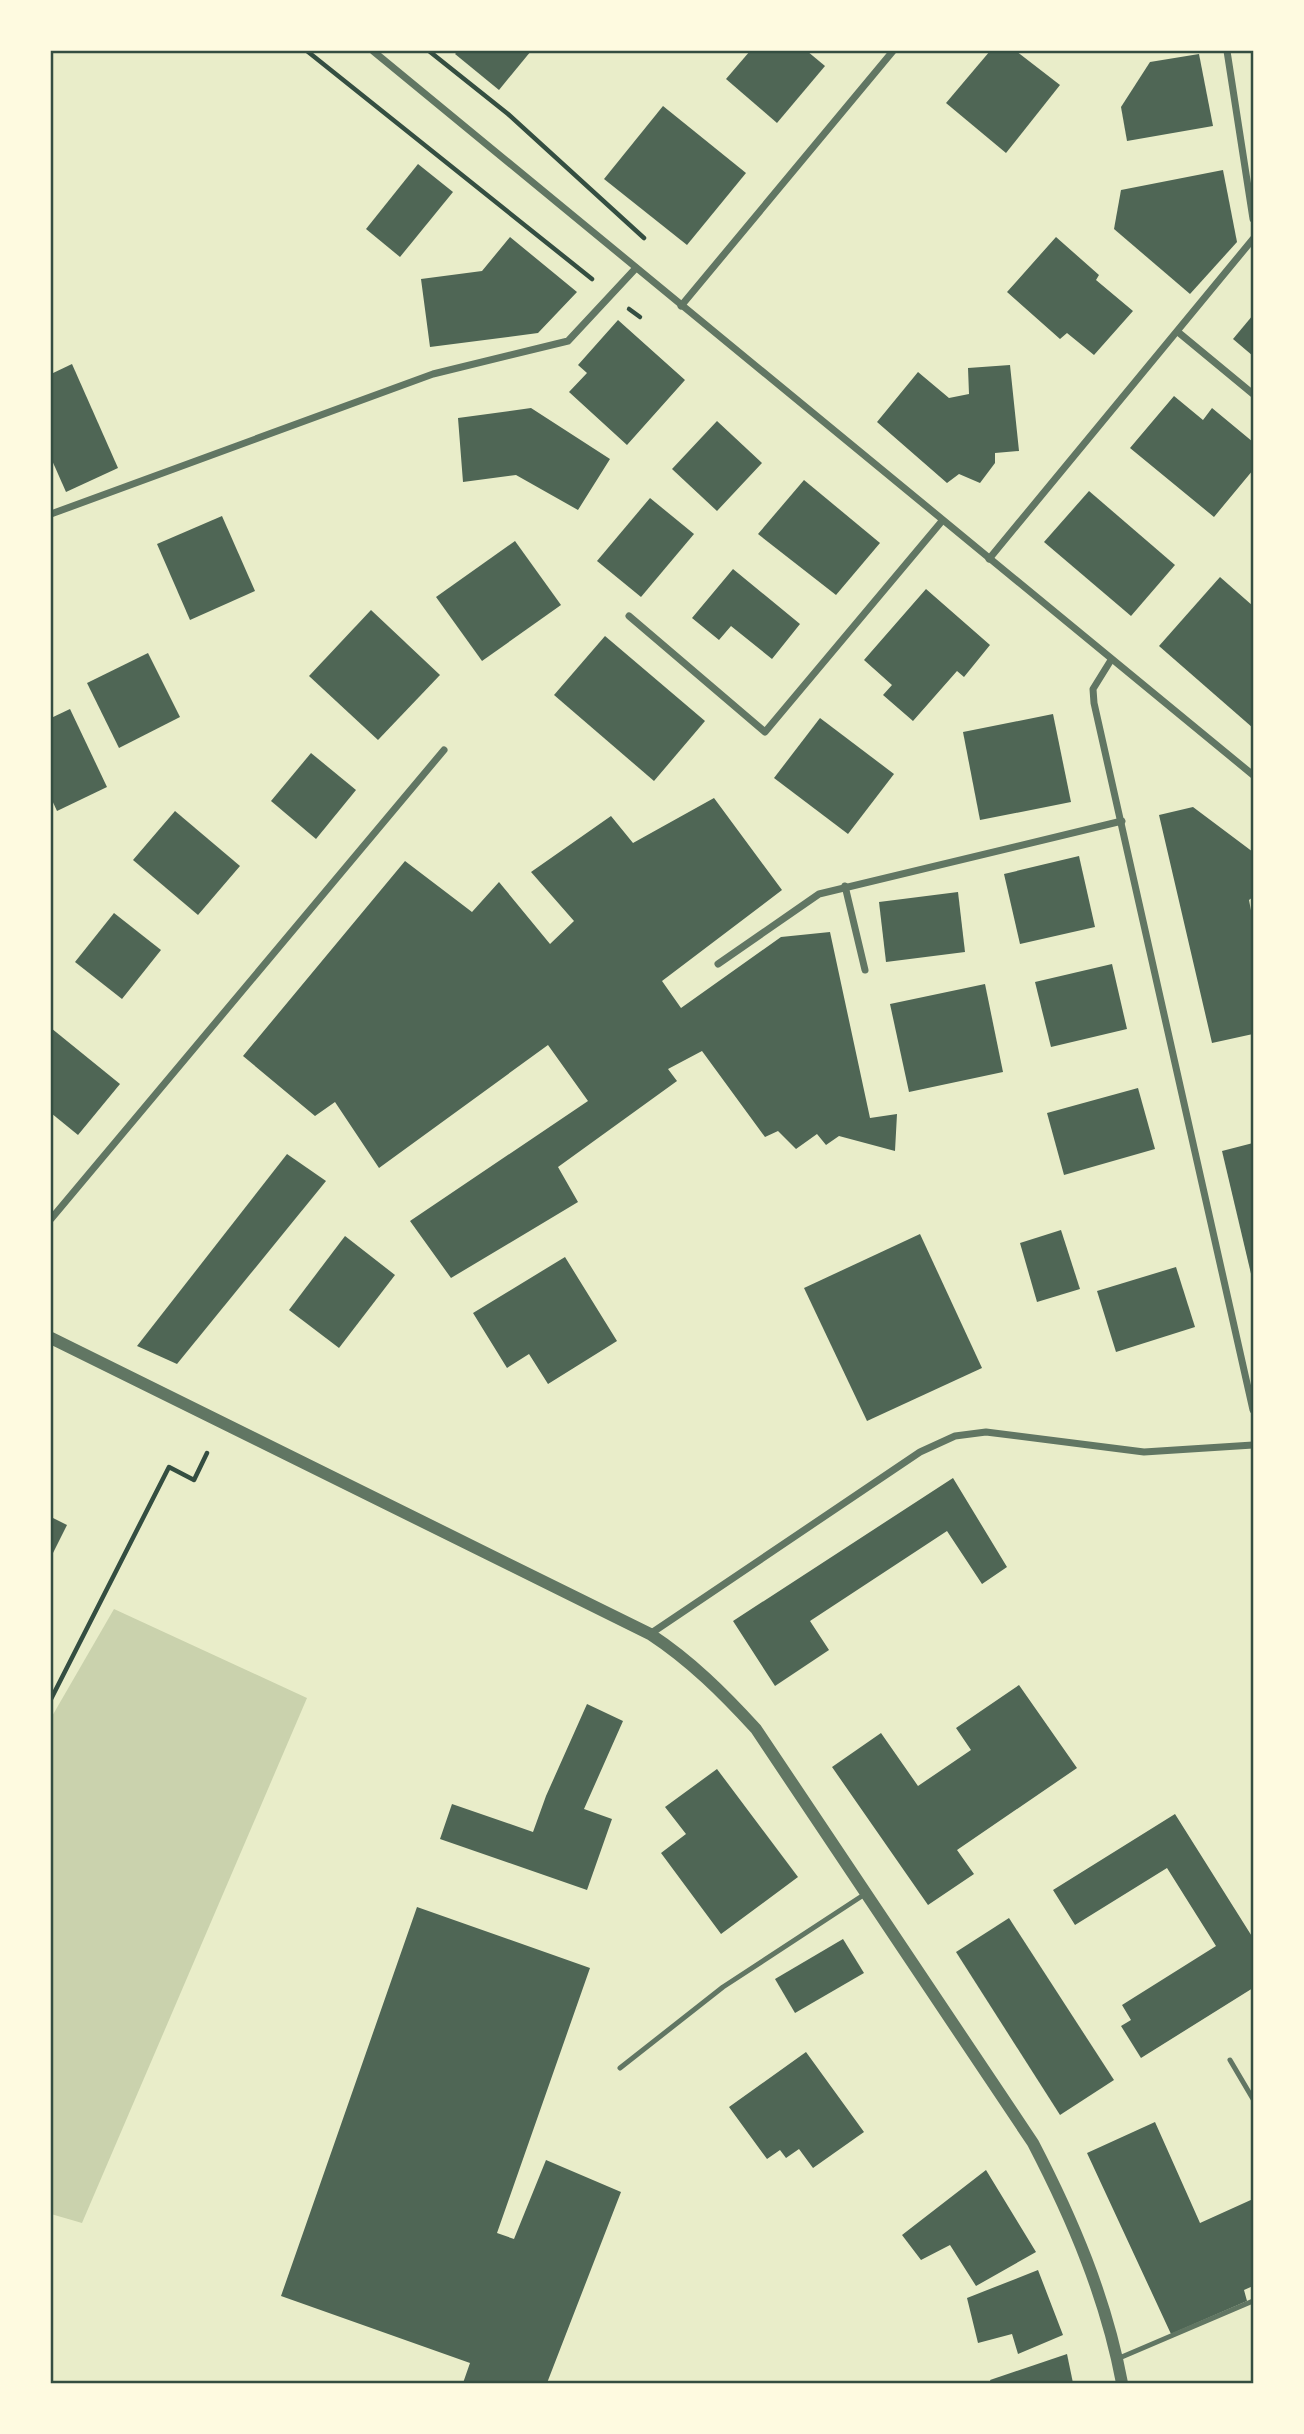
<svg xmlns="http://www.w3.org/2000/svg" width="1304" height="2434" font-family="Bitter,serif">
  <style>
    .green { fill: #cad2ad }
    .building { fill: #4f6655 }
    .lines { fill: none; stroke-linecap: round; stroke-linejoin: round }
    .path { stroke: #344e41; stroke-width: 4.5 }
    .service { stroke: #617663; stroke-width: 5 }
    .minor { stroke: #617663; stroke-width: 7 }
    .tertiary { stroke: #617663; stroke-width: 12 }
    .neatline { fill: none; stroke: #344e41; stroke-width: 2.5 }
  </style>
  <rect width="100%" height="100%" fill="#e9edc9"/>
  <!-- green -->
  <path class="green" d="M114,1609L307,1698L82,2223L51,2214V1718Z"/>
  <!-- building -->
  <g class="building">
    <path d="M458,51H531L499,90L455,54Z"/>
    <path d="M750,51H807L825,66L777,123L726,79Z"/>
    <path d="M990,51H1016L1060,85L1006,153L946,103Z"/>
    <path d="M1199,54L1213,126L1127,141L1121,107L1150,62Z"/>
    <path d="M663,106L746,173L687,245L604,179Z"/>
    <path d="M418,164L453,192L400,257L366,229Z"/>
    <path d="M1223,170L1237,242L1190,294L1114,229L1121,190Z"/>
    <path d="M510,237L577,292L538,333L430,347L421,279L482,271Z"/>
    <path d="M1056,237L1099,275L1096,280L1133,311L1094,355L1067,333L1060,339L1007,292Z"/>
    <path d="M1253,315V356L1233,339Z"/>
    <path d="M618,320L685,380L627,445L569,392L587,373L578,365Z"/>
    <path d="M72,364L118,468L66,492L51,458V374Z"/>
    <path d="M1010,365L1019,451L995,453V463L980,483L959,474L947,483L877,422L918,372L949,398L969,394L968,368Z"/>
    <path d="M1174,396L1203,420L1212,408L1253,442V470L1214,517L1130,448Z"/>
    <path d="M531,408L610,459L578,510L516,475L463,482L458,418Z"/>
    <path d="M717,421L762,463L717,511L672,469Z"/>
    <path d="M804,480L880,543L836,595L758,534Z"/>
    <path d="M1089,491L1175,565L1131,616L1044,542Z"/>
    <path d="M650,498L694,534L641,597L597,561Z"/>
    <path d="M222,516L255,591L190,620L157,544Z"/>
    <path d="M515,541L561,605L482,661L436,597Z"/>
    <path d="M733,569L800,624L772,659L731,626L719,640L692,618Z"/>
    <path d="M1220,577L1253,606V728L1159,646Z"/>
    <path d="M926,589L990,645L964,677L957,671L913,721L883,695L892,685L864,660Z"/>
    <path d="M371,610L440,675L378,740L309,676Z"/>
    <path d="M605,636L705,721L654,781L554,695Z"/>
    <path d="M148,653L180,717L119,748L87,683Z"/>
    <path d="M70,709L107,787L57,811L51,798V718Z"/>
    <path d="M1053,714L1071,802L980,820L963,732Z"/>
    <path d="M820,718L894,774L848,834L774,778Z"/>
    <path d="M311,753L356,790L316,839L271,801Z"/>
    <path d="M714,798L782,890L662,981L681,1008L781,937L830,932L870,1118L897,1114L895,1151L839,1136L826,1145L817,1134L796,1149L778,1131L765,1137L702,1051L668,1069L677,1081L558,1167L578,1202L451,1278L410,1221L588,1101L548,1045L379,1168L335,1102L315,1116L243,1056L405,861L472,912L499,882L550,944L574,921L531,872L611,816L633,843Z"/>
    <path d="M1193,807L1253,852V897L1249,900L1253,921V1034L1212,1043L1159,815Z"/>
    <path d="M175,811L240,866L198,915L133,860Z"/>
    <path d="M1079,856L1095,927L1020,944L1004,874Z"/>
    <path d="M958,892L965,952L886,962L879,902Z"/>
    <path d="M114,913L161,950L122,999L75,962Z"/>
    <path d="M1112,964L1127,1029L1051,1047L1035,982Z"/>
    <path d="M985,984L1003,1072L909,1092L890,1004Z"/>
    <path d="M51,1028L120,1084L78,1135L51,1113Z"/>
    <path d="M1138,1088L1155,1149L1064,1175L1047,1113Z"/>
    <path d="M1253,1143V1278H1252L1222,1151Z"/>
    <path d="M287,1154L326,1181L177,1364L137,1346Z"/>
    <path d="M1061,1230L1080,1289L1037,1302L1020,1243Z"/>
    <path d="M920,1234L982,1368L867,1421L804,1288Z"/>
    <path d="M345,1236L395,1275L339,1348L289,1310Z"/>
    <path d="M565,1257L617,1341L548,1384L529,1354L507,1368L473,1313Z"/>
    <path d="M1176,1267L1195,1327L1116,1352L1097,1291Z"/>
    <path d="M953,1478L1007,1567L982,1584L947,1531L810,1621L829,1650L775,1686L733,1621Z"/>
    <path d="M51,1517L67,1525L51,1557Z"/>
    <path d="M1019,1685L1077,1768L957,1850L974,1874L928,1905L832,1767L881,1733L918,1786L971,1750L956,1728Z"/>
    <path d="M587,1704L623,1721L584,1809L612,1819L587,1890L440,1839L452,1804L533,1832L546,1796Z"/>
    <path d="M717,1769L798,1877L721,1934L661,1853L686,1834L665,1807Z"/>
    <path d="M1175,1814L1253,1938V1988L1141,2058L1121,2026L1131,2020L1122,2005L1216,1946L1167,1868L1075,1925L1053,1890Z"/>
    <path d="M417,1907L590,1968L497,2233L514,2239L546,2160L621,2192L547,2383H463L470,2363L281,2296Z"/>
    <path d="M1009,1918L1114,2080L1060,2115L956,1952Z"/>
    <path d="M843,1939L864,1973L795,2013L775,1979Z"/>
    <path d="M806,2052L864,2132L813,2168L799,2149L786,2158L780,2150L767,2159L729,2107Z"/>
    <path d="M1155,2122L1200,2223L1253,2199V2286L1244,2290L1247,2301L1171,2334L1087,2153Z"/>
    <path d="M986,2170L1036,2252L976,2286L950,2245L921,2260L902,2235Z"/>
    <path d="M1038,2270L1063,2335L1018,2354L1012,2334L978,2343L967,2298Z"/>
    <path d="M1067,2354L1073,2383H991L990,2380Z"/>
  </g>
  <g class="lines">
    <!-- path -->
    <g class="path">
      <path d="M307,51L592,279"/>
      <path d="M429,51L508,114L644,238"/>
      <path d="M629,309L640,317"/>
      <path d="M51,1699L169,1467L194,1480L207,1453"/>
    </g>
    <!-- service -->
    <g class="service">
      <path d="M1230,2060L1253,2099"/>
      <path d="M620,2068L723,1987L865,1894"/>
      <path d="M1117,2359L1253,2301"/>
    </g>
    <!-- minor -->
    <g class="minor">
      <path d="M373,51L1253,775"/>
      <path d="M1227,51L1253,219"/>
      <path d="M681,306L893,51"/>
      <path d="M1178,332L1253,394"/>
      <path d="M51,514L433,374L568,341L636,268"/>
      <path d="M989,559L1253,239"/>
      <path d="M629,616L765,732L942,521"/>
      <path d="M1111,660L1093,689L1094,703L1253,1410"/>
      <path d="M845,886L865,970"/>
      <path d="M718,964L819,894L1122,821"/>
      <path d="M51,1219L444,750"/>
      <path d="M650,1634L920,1452L955,1436L986,1432L1144,1452L1253,1445"/>
    </g>
    <!-- tertiary -->
    <path class="tertiary" d="M51,1338L650,1634C691,1661 723,1693 756,1729L1033,2143C1073,2220 1106,2298 1122,2383"/>
  </g>
  <!-- border -->
  <rect width="1304" height="2434" fill="none" stroke="#fefae0" stroke-width="105"/>
  <rect x="52" y="52" width="1200" height="2330" class="neatline"/>
</svg>
